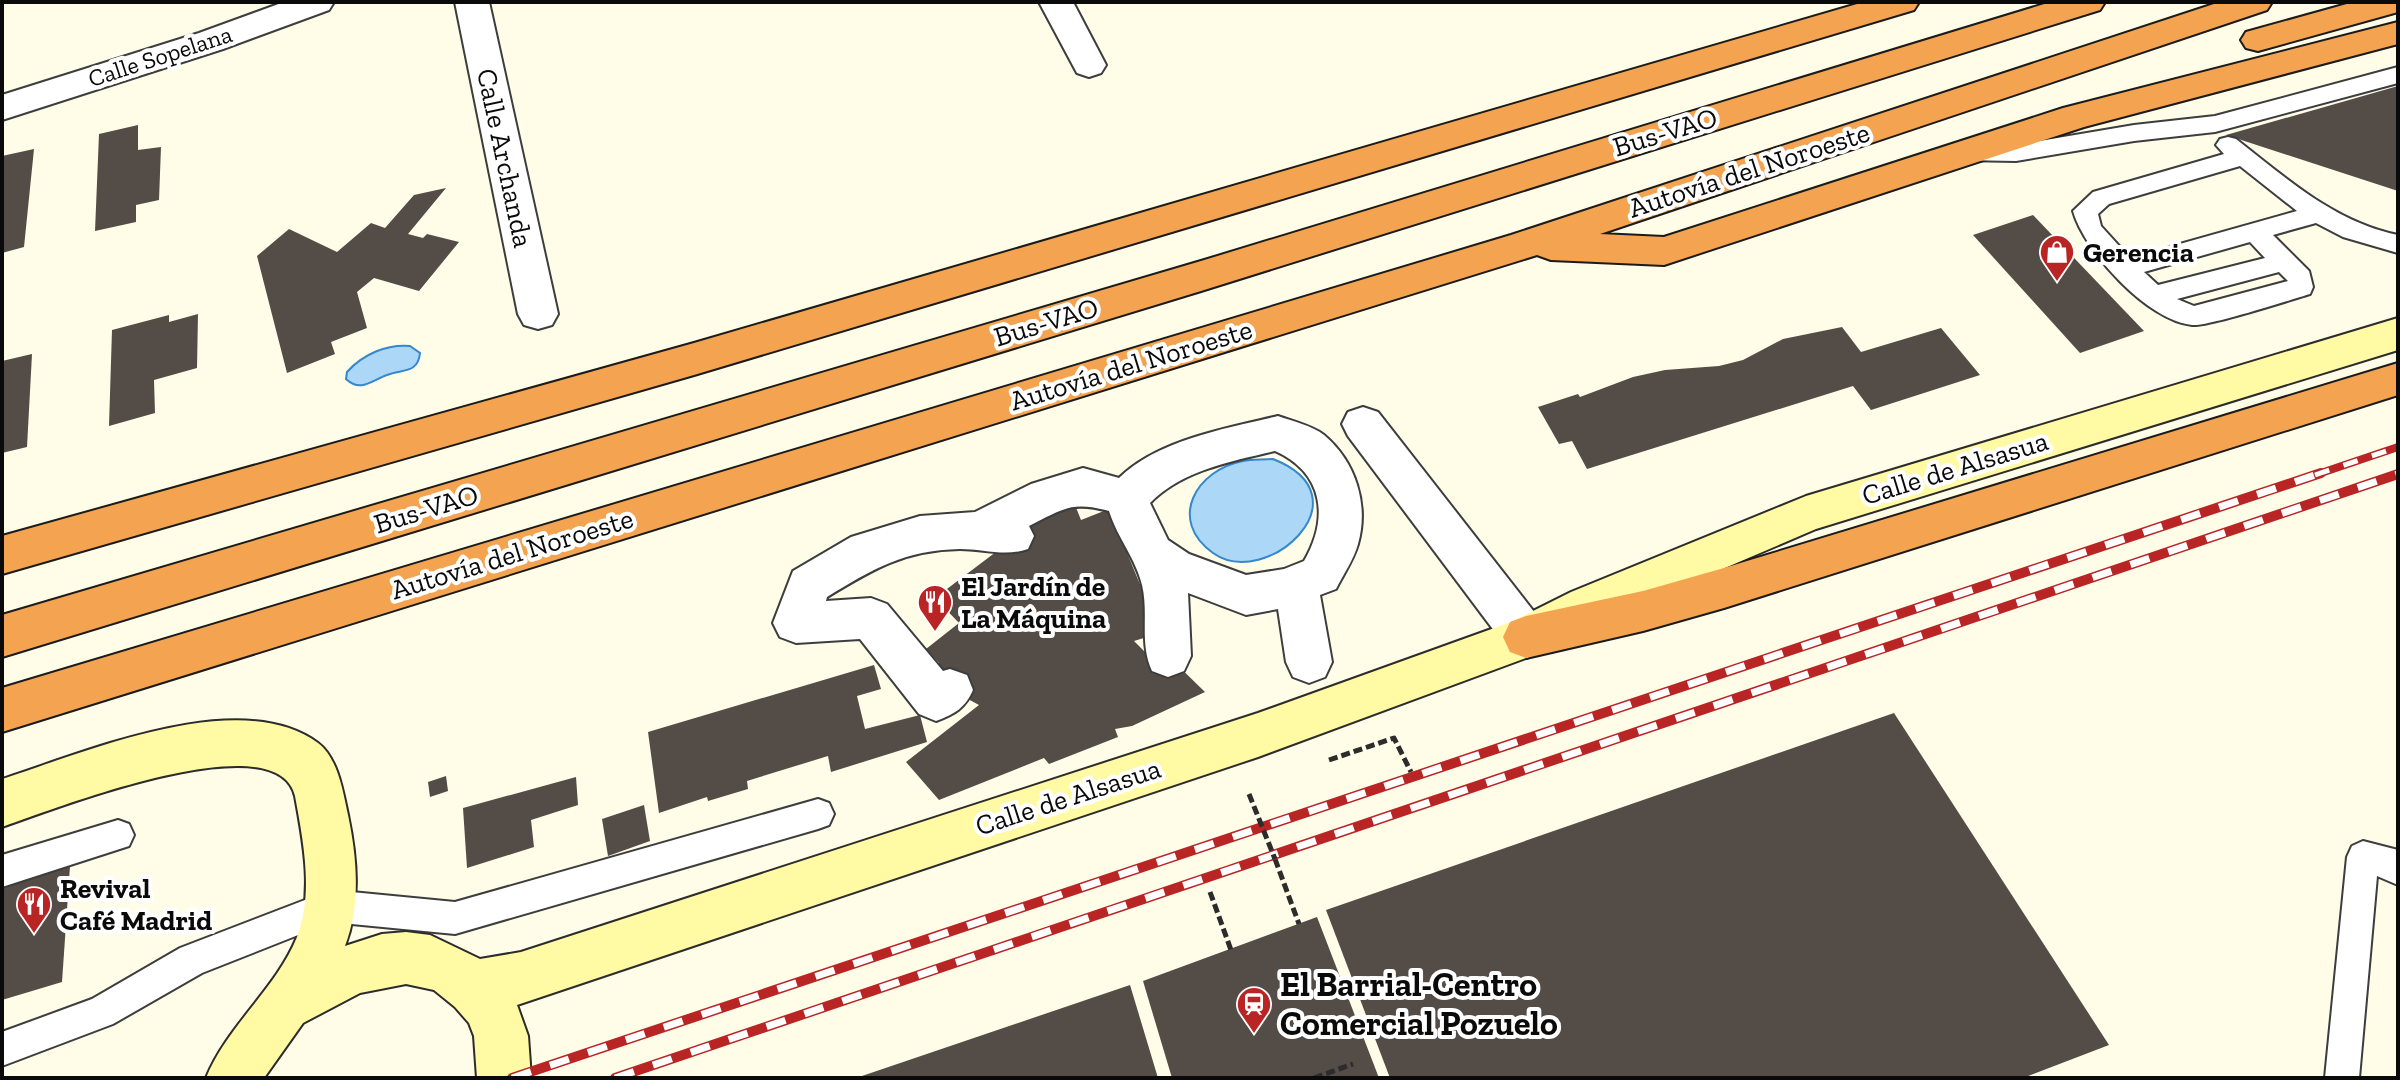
<svg xmlns="http://www.w3.org/2000/svg" width="2400" height="1080" font-family="'Zilla Slab',serif">
  <style>
    .water { fill: #add7f6; stroke: #3488cd; stroke-width: 2 }
    .building { fill: #534c47 }
    .lines { fill: none; stroke-linecap: round; stroke-linejoin: round }
    .lane-casing { stroke: #3d3d3d; stroke-width: 4 }
    .street-casing { stroke: #3d3d3d; stroke-width: 4 }
    .secondary-casing { stroke: #2c2c2c; stroke-width: 4 }
    .highway-casing { stroke: #1b1b1b; stroke-width: 4 }
    .path { stroke: #2c2c2c; stroke-width: 5; stroke-dasharray: 9 4; stroke-linecap: butt }
    .lane { fill: #fff; fill-rule: evenodd }
    .street { fill: #fff; fill-rule: evenodd }
    .secondary { fill: #fffaa3; fill-rule: evenodd }
    .highway { fill: #f4a450; fill-rule: evenodd }
    .rail-far1-casing { stroke: #b92524; stroke-width: 8 }
    .rail-casing { stroke: #b92524; stroke-width: 10 }
    .rail-far1 { stroke: #fff; stroke-width: 5; stroke-dasharray: 15; stroke-linecap: butt }
    .rail { stroke: #fff; stroke-width: 7; stroke-dasharray: 20; stroke-linecap: butt }
    .path-bridge { stroke: #2c2c2c; stroke-width: 5; stroke-dasharray: 9 4; stroke-linecap: butt }
    .labels { text-anchor: middle; dominant-baseline: central; stroke-width: 8; stroke-linejoin: round; paint-order: stroke }
    .far-street-label { font-size: 24px; fill: #0a0a0a; stroke: #fff }
    .street-label { font-size: 28px; fill: #0a0a0a; stroke: #fff }
    .poi-label { font-size: 28px; font-weight: bold; fill: #0a0a0a; stroke: #fff; text-anchor: start }
    .near-poi-label { font-size: 34px; font-weight: bold; fill: #0a0a0a; stroke: #fff; text-anchor: start }
  </style>
  <rect width="100%" height="100%" fill="#fffce8"/>
  <!-- water -->
  <g class="water">
    <path d="M410,346L420,353C418,374 402,369 387,375C372,380 361,393 346,379L347,372C363,354 387,344 410,346Z"/>
    <path d="M1273,459C1370,497 1266,591 1213,553C1167,520 1196,470 1243,461C1252,459 1263,460 1273,459Z"/>
  </g>
  <!-- building -->
  <g class="building">
    <path d="M2398,86V191L2226,135Z"/>
    <path d="M138,125V150L161,147L159,200L136,205V222L95,231L99,134Z"/>
    <path d="M34,149L24,247L2,253V156Z"/>
    <path d="M446,188L408,234L423,238L427,234L459,242L419,291L374,278L357,292L367,328L331,342L335,354L287,373L257,256L289,229L337,252L371,223L385,228L414,195Z"/>
    <path d="M2033,215L2144,331L2080,353L1973,235Z"/>
    <path d="M198,314L197,368L154,380L155,413L109,426L112,330L169,315V322Z"/>
    <path d="M1842,327L1861,352L1941,328L1980,375L1871,410L1853,386L1587,469L1572,441L1559,444L1538,407L1578,394L1580,397L1633,377L1665,370L1719,366L1743,360L1783,339Z"/>
    <path d="M32,354L27,447L2,453V361Z"/>
    <path d="M1071,495L1081,520L1109,509L1160,633L1134,641L1150,657L1168,656L1205,692L1132,726L1115,729L1118,737L1049,764L1044,758L939,800L906,762L979,705L931,679L939,663L926,649L959,623L935,598Z"/>
    <path d="M874,665L881,689L857,696L865,729L920,715L927,742L831,772L828,756L747,781L748,789L708,801L707,797L659,813L648,732Z"/>
    <path d="M1894,713L2109,1045L2023,1078H1390L1326,910Z"/>
    <path d="M446,776L448,791L430,797L428,782Z"/>
    <path d="M576,777L578,805L531,820L534,847L467,868L463,808Z"/>
    <path d="M644,805L650,841L608,856L602,819Z"/>
    <path d="M70,866L62,982L2,1000V887Z"/>
    <path d="M1317,917L1379,1078H1172L1143,981Z"/>
    <path d="M1130,985L1158,1078H859V1077Z"/>
  </g>
  <g class="lines">
    <!-- lane casing -->
    <g class="lane-casing">
      <g id="lane">
        <path d="M2398,67V83L2215,132L2134,141L2016,161L1960,160L1956,154L1960,148L2016,145L2134,125L2215,116Z"/>
        <path d="M2228,137L2236,139C2286,178 2334,222 2398,235V253L2343,237L2316,223L2273,235L2309,271L2313,287L2310,294C2290,300 2207,327 2192,325C2148,321 2084,251 2073,211L2093,192L2224,154L2216,145L2220,139ZM2240,166L2297,211L2130,258L2101,226L2098,214L2109,204ZM2250,242L2265,258L2158,285L2144,272ZM2279,272L2288,281L2194,306L2177,299Z"/>
        <path d="M818,799L829,803L834,814L829,825L818,829L455,934L331,922L202,973L113,1024L2,1066V1032L92,999L180,948L331,890L455,902Z"/>
        <path d="M118,820L129,824L134,835L129,846L2,887V855Z"/>
        <path d="M2363,841L2398,850V885L2377,876L2359,1078H2325L2347,857L2352,846Z"/>
      </g>
    </g>
    <!-- street casing -->
    <g class="street-casing">
      <g id="street">
        <path d="M284,2H334L329,10L223,49L2,120V95L199,33Z"/>
        <path d="M455,2H489L558,314L552,325L538,329L524,325L518,314Z"/>
        <path d="M1039,2H1073L1106,65L1101,73L1089,77L1077,73Z"/>
        <path d="M1363,407L1378,412L1542,622L1549,637L1542,652L1526,658L1510,652L1348,436L1342,424L1348,412Z"/>
        <path d="M1278,416C1292,421 1313,426 1324,435C1356,462 1369,505 1358,544C1354,559 1343,575 1336,589L1320,595L1332,662L1325,677L1309,683L1293,677L1286,662L1278,609L1246,615L1188,593L1191,656L1184,671L1168,677L1152,671C1139,643 1149,614 1142,585C1136,559 1117,537 1109,511C1071,501 1063,509 1029,526L1034,536L1028,549C1006,557 983,549 960,549C904,550 873,569 827,597L826,601L871,598L887,604L943,671L950,669L967,675L973,690C965,708 955,714 936,721L919,714L860,639L796,643L780,637L773,623L793,571L851,537L920,516L975,512L1031,484L1083,468L1119,478C1157,440 1227,428 1278,416ZM1275,451C1324,473 1329,518 1304,561L1284,569L1246,575L1189,554L1168,540L1150,503C1182,470 1233,461 1275,451Z"/>
      </g>
    </g>
    <!-- secondary casing -->
    <g class="secondary-casing">
      <path id="secondary" d="M2398,318V350L1816,529L1603,620L1542,652L1258,757L517,1005L528,1036L531,1078H477L474,1036L469,1023L455,1007L434,990L406,984L360,993L303,1023L264,1078H206C227,1026 276,989 297,937C314,893 303,840 295,796C277,720 50,811 2,827V779C84,753 240,685 318,743C338,758 343,792 348,815C357,858 361,904 345,946L382,934L406,932L430,935L480,959L521,952L1258,713L1511,622L1571,592L1806,496Z"/>
    </g>
    <!-- highway casing -->
    <g class="highway-casing">
      <g id="highway">
        <path d="M1864,2H1919L1914,10L694,375L2,574V536L694,343Z"/>
        <path d="M2051,2H2105L2100,10L1201,291L2,657V615L1201,261Z"/>
        <path d="M2220,2H2272L2267,10L1600,234L1664,237L2063,108L2398,22V44L2084,127L1664,265L1551,260L1537,255L2,732V688L1511,235Z"/>
        <path d="M2354,2H2398V12L2258,51L2246,48L2241,40L2246,32Z"/>
        <path d="M2398,363V395L1724,608L1643,631L1526,658L1510,652L1503,637L1510,622L1526,616L1643,591L1724,568Z"/>
      </g>
    </g>
    <!-- path -->
    <g class="path">
      <path d="M1329,760L1394,738L1411,772"/>
      <path d="M1275,859L1299,924"/>
      <path d="M1210,892L1231,950"/>
      <path d="M1314,1078L1353,1064"/>
    </g>
    <!-- lane -->
    <use href="#lane" class="lane"/>
    <!-- street -->
    <use href="#street" class="street"/>
    <!-- secondary -->
    <use href="#secondary" class="secondary"/>
    <!-- highway -->
    <use href="#highway" class="highway"/>
    <!-- rail-far1 casing -->
    <g class="rail-far1-casing">
      <path id="rail-far1" d="M2315,475L2398,447"/>
    </g>
    <!-- rail casing -->
    <g class="rail-casing">
      <g id="rail">
        <path d="M512,1078L2321,473"/>
        <path d="M615,1078L2398,474"/>
      </g>
    </g>
    <!-- rail-far1 -->
    <use href="#rail-far1" class="rail-far1"/>
    <!-- rail -->
    <use href="#rail" class="rail"/>
    <!-- path-bridge -->
    <path class="path-bridge" d="M1249,794L1275,859"/>
  </g>
  <!-- icons -->
  <defs>
    <g id="shop-pin" transform="scale(1.8)"><path d="M0 17L-7.5 6A9.5 9.5 0 1 1 7.5 6Z" fill="#b92524" stroke="#fff"/><path d="M-5-2.5h2.3a2.7 3.5 0 0 1 5.4 0H5L5.5 6h-11ZM-1.5-2.5h3a1.5 2.3 0 0 0-3 0Z" fill="#fff"/></g>
    <g id="restaurant-pin" transform="scale(1.8)"><path d="M0 17L-7.5 6A9.5 9.5 0 1 1 7.5 6Z" fill="#b92524" stroke="#fff"/><path d="M-5-6h1v4h1v-4h1v4h1v-4h1v5L-1.5 .5V6h-2V.5L-5-1ZM5-6V6H3V1.5H1.5Q1.5-4 5-6Z" fill="#fff"/></g>
    <g id="station-pin" transform="scale(1.8)"><path d="M0 17L-7.5 6A9.5 9.5 0 1 1 7.5 6Z" fill="#b92524" stroke="#fff"/><path d="M-3-6H3Q5-6 5-4V2Q5 4 3 4L4.5 6H3L1.5 4h-3L-3 6H-4.5L-3 4Q-5 4-5 2V-4Q-5-6-3-6ZM-3.5-4v3h7v-3ZM-3.5 1v1.5H-2V1ZM2 1v1.5H3.5V1Z" fill="#fff"/></g>
  </defs>
  <g fill-rule="evenodd">
    <use href="#shop-pin" x="2057" y="252"/>
    <use href="#restaurant-pin" x="935" y="602"/>
    <use href="#restaurant-pin" x="34" y="904"/>
    <use href="#station-pin" x="1254" y="1004"/>
  </g>
  <g class="labels">
    <!-- far-street labels -->
    <g class="far-street-label">
      <text transform="translate(160 56) rotate(-18)">Calle Sopelana</text>
    </g>
    <!-- street labels -->
    <g class="street-label">
      <text transform="translate(1665 132) rotate(-17)">Bus-VAO</text>
      <text transform="translate(505 158) rotate(78)">Calle Archanda</text>
      <text transform="translate(1749 170) rotate(-18)">Autovía del Noroeste</text>
      <text transform="translate(1046 322) rotate(-17)">Bus-VAO</text>
      <text transform="translate(1131 365) rotate(-17)">Autovía del Noroeste</text>
      <text transform="translate(1955 468) rotate(-17)">Calle de Alsasua</text>
      <text transform="translate(426 509) rotate(-17)">Bus-VAO</text>
      <text transform="translate(512 554) rotate(-17)">Autovía del Noroeste</text>
      <text transform="translate(1068 797) rotate(-18)">Calle de Alsasua</text>
    </g>
    <!-- poi labels -->
    <g class="poi-label">
      <text x="2083" y="252">Gerencia</text>
      <text x="961" y="586">El Jardín de<tspan x="961" dy="32">La Máquina</tspan></text>
      <text x="60" y="888">Revival<tspan x="60" dy="32">Café Madrid</tspan></text>
    </g>
    <!-- near-poi labels -->
    <g class="near-poi-label">
      <text x="1280" y="984">El Barrial-Centro<tspan x="1280" dy="39">Comercial Pozuelo</tspan></text>
    </g>
  </g>
  <!-- border -->
  <rect width="2400" height="1080" fill="none" stroke="#0a0a0a" stroke-width="8"/>
</svg>
